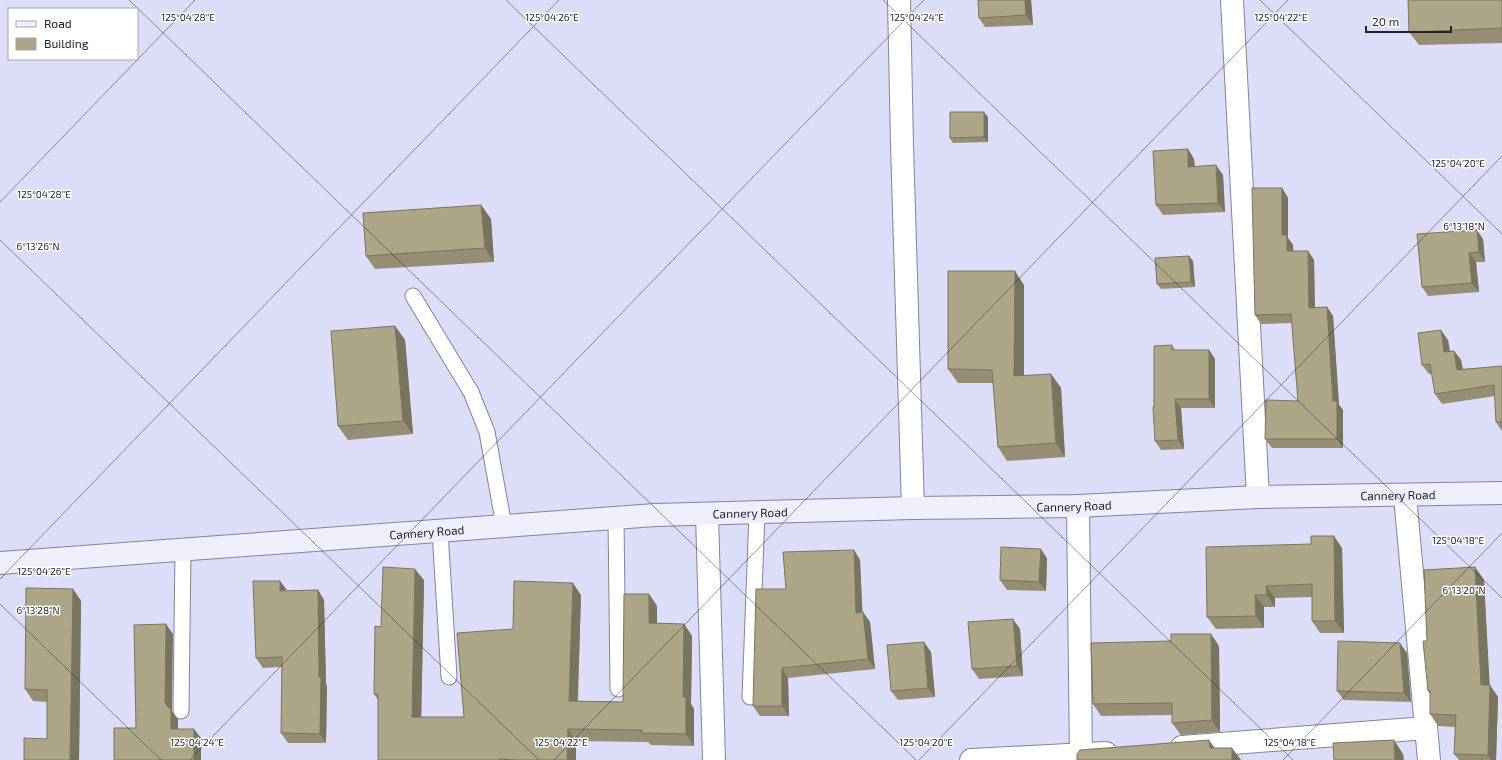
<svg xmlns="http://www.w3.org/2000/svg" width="1502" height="760" font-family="'Exo 2',sans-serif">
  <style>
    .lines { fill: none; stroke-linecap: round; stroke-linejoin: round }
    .service-casing { stroke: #82839d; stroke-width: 17 }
    .minor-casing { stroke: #82839d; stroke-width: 24 }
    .secondary-casing { stroke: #82839d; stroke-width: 24 }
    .service { stroke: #fff; stroke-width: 15 }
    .minor { stroke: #fff; stroke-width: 22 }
    .secondary { stroke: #eeeffa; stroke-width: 22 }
    .wall { fill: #958e74 }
    .shaded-wall { fill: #79745e }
    .building { fill: #ada587; stroke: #79745e }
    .ticks { fill: none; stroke: #22222c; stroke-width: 1; stroke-opacity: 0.45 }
    .labels { text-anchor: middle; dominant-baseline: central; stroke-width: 3; stroke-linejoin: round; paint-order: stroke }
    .street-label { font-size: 12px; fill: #22222c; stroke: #fff }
    .ticks-label { font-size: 10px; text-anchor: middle; fill: #22222c; stroke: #fff; stroke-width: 3; stroke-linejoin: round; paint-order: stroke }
  </style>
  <rect width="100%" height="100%" fill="#dbddf9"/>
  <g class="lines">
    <!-- service casing -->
    <g class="service-casing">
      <g id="service">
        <path d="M413,296L471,392L487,432L504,526"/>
        <path d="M616,518L618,689"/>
        <path d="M440,531L449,677"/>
        <path d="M750,697L757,513"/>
        <path d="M181,711L183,549"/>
      </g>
    </g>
    <!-- minor casing -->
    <g class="minor-casing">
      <g id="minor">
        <path d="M899,0L902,145L913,508"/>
        <path d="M1232,0L1258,497"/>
        <path d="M1405,496L1429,760"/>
        <path d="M1078,506L1081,760"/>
        <path d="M707,514L714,760"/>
        <path d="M1182,747L1426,728"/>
        <path d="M971,760L1106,753"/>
      </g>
    </g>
    <!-- secondary casing -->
    <g class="secondary-casing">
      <g id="secondary">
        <path id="s1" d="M0,563L655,515L913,508L1078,506L1258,497L1502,493"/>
      </g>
    </g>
    <!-- service -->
    <use href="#service" class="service"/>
    <!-- minor -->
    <use href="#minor" class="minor"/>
    <!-- secondary -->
    <use href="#secondary" class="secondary"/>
  </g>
  <!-- wall -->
  <g class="wall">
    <path d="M978,0H1031L1033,25L985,27L979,18Z"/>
    <path d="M1502,0V43L1419,45L1409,32Z"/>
    <path d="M988,117V142L953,143L950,138Z"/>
    <path d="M1188,149L1194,159L1195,166L1223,175L1225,212L1163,215L1156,205Z"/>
    <path d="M1282,188L1288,198V238L1293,245V251H1308L1314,260L1315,307H1327L1333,316L1339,405L1343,410V448H1272L1265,439L1298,401L1292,323L1261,324L1255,315Z"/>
    <path d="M481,205L491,219L494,262L375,269L366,256Z"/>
    <path d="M1483,239L1485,262H1476L1479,292L1428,296L1422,287Z"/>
    <path d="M1189,256L1193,261L1195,287L1161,289L1157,284Z"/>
    <path d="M1024,285V376L1051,374L1061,388L1065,457L1007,461L998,447L993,383H958L948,369Z"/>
    <path d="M395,326L405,340L413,434L348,440L338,426Z"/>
    <path d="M1448,340L1450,351H1454L1461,360L1463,369L1502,366V431L1496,422L1495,396L1442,404L1435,394L1432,374H1429L1422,365Z"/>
    <path d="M1172,345L1175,350H1209L1215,359V408H1181L1184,449L1161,450L1155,441L1154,407Z"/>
    <path d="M1311,544L1342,548L1344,633H1320L1312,621V597L1275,598V607H1264V628L1216,629L1207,617Z"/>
    <path d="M854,550L860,560L862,612L870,622L875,669L788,678L789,716H760L753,706L786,589Z"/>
    <path d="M1047,558L1046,591L1007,590L1000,580Z"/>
    <path d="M1475,567L1484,580L1489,685L1498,697L1496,760H1459L1454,754L1455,727L1438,726L1430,714V694L1428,691L1427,641Z"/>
    <path d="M424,580L421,717H464L513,629L581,595L578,701L623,702L649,594L657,606V624H684L692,636L691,704L694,709V746L651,745L648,742L576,741V760H378V700L374,694L381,627Z"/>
    <path d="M73,589L81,601L79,760H24L47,739V702L33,701L25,689Z"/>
    <path d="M318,590L324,600L326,684L327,686L326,743H288L281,733L282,667L263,668L256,658L287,591Z"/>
    <path d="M1020,629L1023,676L979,679L972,669Z"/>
    <path d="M1219,646L1220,732L1181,735L1172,723V715L1101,716L1093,704Z"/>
    <path d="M931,652L935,697L898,700L891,691Z"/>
    <path d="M1407,653L1411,702L1344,700L1337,691Z"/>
  </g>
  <!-- shaded-wall -->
  <g class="shaded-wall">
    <path d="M1025,0H1031L1033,25L1026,15Z"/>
    <path d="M984,112L988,117V142L984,137Z"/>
    <path d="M1188,149L1194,159L1195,176L1188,167Z"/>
    <path d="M1216,165L1223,175L1225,212L1218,203Z"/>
    <path d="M1282,188L1288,198V238L1293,245L1294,261L1287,251L1282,235Z"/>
    <path d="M481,205L491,219L494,262L485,248Z"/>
    <path d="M1477,230L1483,239L1485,262L1479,252Z"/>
    <path d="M1308,251L1314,260L1315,317L1309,308Z"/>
    <path d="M1469,253L1476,262L1479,292L1472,283Z"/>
    <path d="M1189,256L1193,261L1195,287L1191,282Z"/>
    <path d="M1015,271L1024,285V390L1014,376Z"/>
    <path d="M1327,307L1333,316L1339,405L1343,410V448L1337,439L1333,401Z"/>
    <path d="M395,326L405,340L413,434L403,421Z"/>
    <path d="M1441,330L1448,340L1451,362L1444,352Z"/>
    <path d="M1209,350L1215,359V408L1209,399Z"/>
    <path d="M1454,351L1461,360L1464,379L1457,370Z"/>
    <path d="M1051,374L1061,388L1065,457L1056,443Z"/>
    <path d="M1175,399L1181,408L1184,449L1178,440Z"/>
    <path d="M1334,536L1342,548L1344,633L1335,621Z"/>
    <path d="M1041,549L1047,558L1046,591L1039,582Z"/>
    <path d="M854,550L860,560L863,623L856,613Z"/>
    <path d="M1475,567L1484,580L1490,690V685L1498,697L1496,760H1491L1488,755L1481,685Z"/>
    <path d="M415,569L424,580L421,729L412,717Z"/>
    <path d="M280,581L287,590L280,591Z"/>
    <path d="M573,583L581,595L577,713L569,701Z"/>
    <path d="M1266,586L1275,598V607L1267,595Z"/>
    <path d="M73,589L81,601L79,760H70Z"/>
    <path d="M318,590L324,600L326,684L327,686L326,743L320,734Z"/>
    <path d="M649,594L657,606V635L649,623Z"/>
    <path d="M1255,595L1264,607V628L1256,616Z"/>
    <path d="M863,612L870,622L875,669L868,659Z"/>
    <path d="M1013,619L1020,629L1023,676L1017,666Z"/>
    <path d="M166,624L173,634L172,711L178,719V738L171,729L165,702Z"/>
    <path d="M684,624L692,636L691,704L694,709V746L686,734L683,697Z"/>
    <path d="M1211,634L1219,646L1220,732L1212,720Z"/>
    <path d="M924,642L931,652L935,697L928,688Z"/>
    <path d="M1400,643L1407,653L1411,702L1404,693Z"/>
    <path d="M782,668L788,678L789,716L782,706Z"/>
    <path d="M194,729L201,738V760H194Z"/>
    <path d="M568,729L576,741V760H567Z"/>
    <path d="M1209,740L1221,757L1210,748Z"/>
    <path d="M1394,740L1403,754L1404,760H1395Z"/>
    <path d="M1232,748L1241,760H1232Z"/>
  </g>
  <!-- building -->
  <g class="building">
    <path d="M978,0H1025L1026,15L979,18Z"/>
    <path d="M1408,0H1502V28L1409,32Z"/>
    <path d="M950,112H984V137L950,138Z"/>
    <path d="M1188,149V167L1216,165L1218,203L1156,205L1153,151Z"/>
    <path d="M1252,188H1282V235H1287V251H1308L1309,308L1327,307L1333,401H1337V439H1265L1266,400L1298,401L1291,314L1255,315Z"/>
    <path d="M481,205L485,248L366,256L363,213Z"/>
    <path d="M1477,230L1479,252L1469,253L1472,283L1422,287L1417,234Z"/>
    <path d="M1189,256L1191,282L1157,284L1155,258Z"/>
    <path d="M948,271H1015L1014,376L1051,374L1056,443L998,447L992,370L948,369Z"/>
    <path d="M395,326L403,421L338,426L331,331Z"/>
    <path d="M1441,330L1444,352L1454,351L1457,370L1502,366V422H1496L1494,385L1435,394L1430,364L1422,365L1418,333Z"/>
    <path d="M1172,345V350H1209V399H1175L1178,440L1155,441L1153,407H1154V346Z"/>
    <path d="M1311,536H1334L1335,621H1312V584L1266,586L1267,595H1255L1256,616L1207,617L1206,547L1311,544Z"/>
    <path d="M1001,547L1041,549L1039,582L1000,580Z"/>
    <path d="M854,550L856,613L863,612L868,659L782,668V706H753L756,589H786L783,552Z"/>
    <path d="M383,567L415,569L412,717H464L457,633L513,629L514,581L573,583L569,701L623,702L624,594H649V623L684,624L683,697H686V734L642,733V730L568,729L567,760H517L499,759V760H378V694H374L375,626L381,627Z"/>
    <path d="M1475,567L1481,685H1490L1488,755L1454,754L1456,715L1430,714V691H1428L1423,641H1427L1424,570Z"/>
    <path d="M253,581H280V591L318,590L319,677H321L320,734L281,733L282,657L256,658Z"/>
    <path d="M26,588L73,589L70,760H24V738L47,739V690L25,689Z"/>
    <path d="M1013,619L1017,666L972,669L968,622Z"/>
    <path d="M166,624L165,702L167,706L171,709V729H194V760H114V728H136L134,625Z"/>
    <path d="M1171,634H1211L1212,720L1172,723V703L1093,704L1091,643L1171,641Z"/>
    <path d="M1338,641L1400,643L1404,693L1337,691Z"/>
    <path d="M924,642L928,688L891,691L887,645Z"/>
    <path d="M1209,740L1210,748H1232V760H1077V754L1080,750Z"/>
    <path d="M1394,740L1395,760H1334L1333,743Z"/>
  </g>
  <!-- ticks -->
  <path class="ticks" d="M129,0L916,760M506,0L1293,760M883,0L1502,598M1260,0L1502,234M0,202L195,0M0,240L539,760M0,579L559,0M0,604L161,760M190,760L924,0M554,760L1288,0M919,760L1502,156M1283,760L1502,533"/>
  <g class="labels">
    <!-- street labels -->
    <g class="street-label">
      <text stroke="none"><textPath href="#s1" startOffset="1400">Cannery Road</textPath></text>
      <text stroke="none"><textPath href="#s1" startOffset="1076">Cannery Road</textPath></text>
      <text stroke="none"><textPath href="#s1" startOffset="752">Cannery Road</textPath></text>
      <text stroke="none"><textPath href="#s1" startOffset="428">Cannery Road</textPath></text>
    </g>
  </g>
  <g class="ticks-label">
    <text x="188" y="21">125°04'28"E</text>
    <text x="1281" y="21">125°04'22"E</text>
    <text x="552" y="21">125°04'26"E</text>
    <text x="917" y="21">125°04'24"E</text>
    <text x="1458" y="167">125°04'20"E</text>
    <text x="44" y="198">125°04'28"E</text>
    <text x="1464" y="230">6°13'18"N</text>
    <text x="38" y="250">6°13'26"N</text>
    <text x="1458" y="544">125°04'18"E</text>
    <text x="44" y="575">125°04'26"E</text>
    <text x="1464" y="594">6°13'20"N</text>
    <text x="38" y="614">6°13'28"N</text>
    <text x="197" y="746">125°04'24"E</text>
    <text x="561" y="746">125°04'22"E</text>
    <text x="926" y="746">125°04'20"E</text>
    <text x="1290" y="746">125°04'18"E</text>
  </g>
  <!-- legend -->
  <rect x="8" y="8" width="130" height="52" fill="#ffffff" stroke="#a7a7ab"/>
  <rect x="16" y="21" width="20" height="6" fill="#eeeffa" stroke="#a7a7ab"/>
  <text x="44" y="28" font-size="12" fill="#22222c">Road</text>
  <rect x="16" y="38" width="20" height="12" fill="#ada587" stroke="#a7a7ab"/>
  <text x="44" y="48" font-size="12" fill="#22222c">Building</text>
  <!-- scale -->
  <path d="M1366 26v6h85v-6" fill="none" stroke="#22222c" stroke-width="2"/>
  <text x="1372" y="26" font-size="12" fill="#22222c" stroke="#ffffff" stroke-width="3" paint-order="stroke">20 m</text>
</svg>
